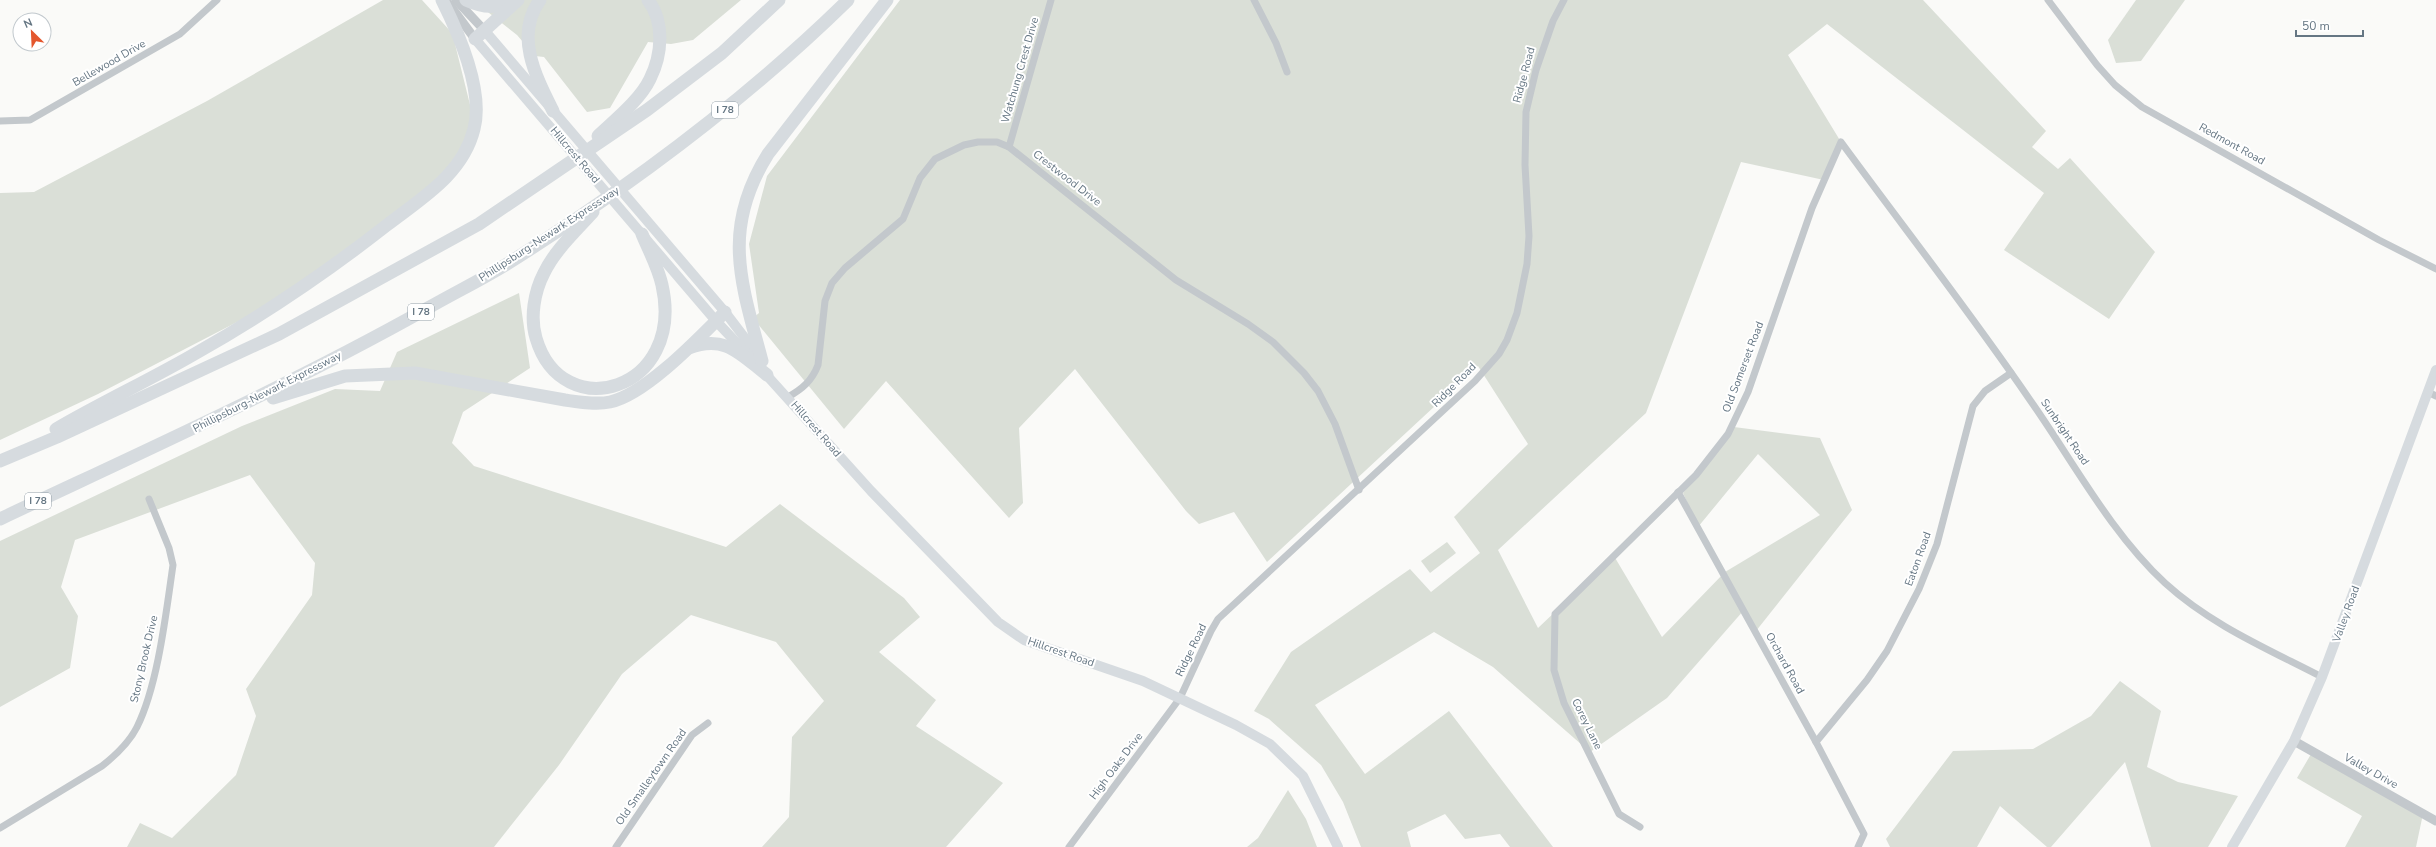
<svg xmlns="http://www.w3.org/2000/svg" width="2436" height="847" font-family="'Nunito Sans',sans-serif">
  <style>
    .green { fill: #dadfd7 }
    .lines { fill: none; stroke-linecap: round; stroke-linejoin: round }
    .minor { stroke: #c3c8cc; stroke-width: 7 }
    .tertiary { stroke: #c3c8cc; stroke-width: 9 }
    .secondary { stroke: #d6dbdf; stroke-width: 10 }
    .motorway { stroke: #d6dbdf; stroke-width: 13 }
    .labels { text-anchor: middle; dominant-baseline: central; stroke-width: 4; stroke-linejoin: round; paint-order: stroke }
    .shield { fill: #fff; stroke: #939fa8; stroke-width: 1 }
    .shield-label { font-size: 10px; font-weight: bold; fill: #657683 }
    .street-label { font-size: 11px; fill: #657683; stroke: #fff }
  </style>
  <rect width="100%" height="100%" fill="#fafaf8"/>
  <!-- green -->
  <g class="green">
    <path d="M383,0H422L462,44H455L474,121L450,173L276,302L98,394L0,440V193L34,192L207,101Z"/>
    <path d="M478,0H741L693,40L671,44L648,42L610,108L587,112L544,57L535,56L517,35L484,9Z"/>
    <path d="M900,0H1923L2046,131L2032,147L2058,169L2070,158L2155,252L2109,319L2004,250L2044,193L1827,24L1788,55L1841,142L1824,180L1741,162L1646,413L1498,550L1538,628L1614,556L1662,637L1725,572L1820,515L1758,454L1698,527L1683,493L1734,427L1820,438L1852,510L1756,631L1744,610L1667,698L1590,752L1493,667L1434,632L1315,705L1365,774L1449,711L1553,847H1510L1500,834L1465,839L1445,814L1407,832L1411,847H1361L1343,802L1321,765L1269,719L1254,711L1291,652L1410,569L1431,592L1480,553L1454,517L1528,444L1478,366L1267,562L1234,512L1199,524L1186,511L1075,369L1019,428L1023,503L1009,518L886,381L844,429L753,318L759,313L749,244L767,176Z"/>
    <path d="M2136,0H2185L2141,61L2116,63L2108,40Z"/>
    <path d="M519,293L530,368L463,412L452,443L474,466L726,547L780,504L904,598L920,617L879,652L936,700L916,726L1003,783L946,847H762L789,817L792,737L824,701L776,642L691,615L622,674L559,765L494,847H127L140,823L172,838L236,775L256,716L246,689L312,595L315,563L250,475L75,540L61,587L78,616L70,668L0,707V541L242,426L335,389L380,391L397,352Z"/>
    <path d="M1447,542L1456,553L1430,573L1421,561Z"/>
    <path d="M2120,681L2161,711L2147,767L2178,782L2238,796L2208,847H2151L2125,762L2051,847H2047L2000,806L1977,847H1890L1886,839L1953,751L2033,749L2091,716Z"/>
    <path d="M2314,749L2423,814L2416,847H2345L2362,816L2297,778Z"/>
    <path d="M1288,790L1306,819L1317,847H1247L1258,838Z"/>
  </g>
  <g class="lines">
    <!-- minor -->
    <g class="minor">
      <path d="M1254,0L1276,43L1287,72"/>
      <path d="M2048,0L2097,65L2115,85L2142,107L2379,240L2436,269"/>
      <path d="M0,121L30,120L180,34L217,0"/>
      <path d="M1009,147L1051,0"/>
      <path d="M2428,392L2436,396"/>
      <path d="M788,397C802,389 812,381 818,365L825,301L832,283L845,268L903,219L920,178L935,159L964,145L978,142H997L1009,147L1176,280L1248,324L1273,342L1304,373L1318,391L1335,424L1359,490"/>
      <path d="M1678,492L1816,742L1864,834L1858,847"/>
      <path d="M1816,742L1867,680L1887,651L1919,589L1937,544L1973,406L1985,391L2011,373"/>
      <path d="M1640,827L1619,814L1564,703L1554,670L1555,614L1696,475L1728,434L1748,392L1812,208L1841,142C1904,228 1970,312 2030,400C2073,461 2110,532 2165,583C2211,625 2268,649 2322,677"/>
      <path d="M0,828L102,766C116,755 129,743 137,727C158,685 166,613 173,565L169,548L149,499"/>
      <path d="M616,847L692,735L708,723"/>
      <path d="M1069,847L1180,698L1211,631L1218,619L1475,381L1499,354L1507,340L1517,313L1527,264L1529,236L1525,165L1526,112L1536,70L1553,21L1564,0"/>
    </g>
    <!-- tertiary -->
    <g class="tertiary">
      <path d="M456,0L485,31"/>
      <path d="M449,4L475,39"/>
      <path d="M2294,741L2436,821"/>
    </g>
    <!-- secondary -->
    <g class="secondary">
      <path d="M485,31L725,312L760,358"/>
      <path d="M475,39L716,321L747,354"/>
      <path d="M762,370L871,491L998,622L1024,640L1143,681L1236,725L1270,744L1303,776L1338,847"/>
      <path d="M2232,847L2294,741L2322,677L2436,370"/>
    </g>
    <!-- motorway -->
    <g class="motorway">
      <path d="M466,0C484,8 496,9 514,0"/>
      <path d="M540,0C514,35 536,77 553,111"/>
      <path d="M475,39L518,0"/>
      <path d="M598,136C615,120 640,100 650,79C662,55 665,22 648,0"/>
      <path d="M593,212C576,231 555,250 544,273C534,292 530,318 536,338C562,427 686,391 662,285C658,267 649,251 642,234"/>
      <path d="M689,348C725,334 740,354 767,375"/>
      <path d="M762,361C741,282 721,229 768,154L887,0"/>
      <path d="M273,398L345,376L415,373L565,400C579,402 596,405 610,402C645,395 699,338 725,312"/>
      <path d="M56,429C102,402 152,379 198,352C265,314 327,272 387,225C422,198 463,174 474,129C484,91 459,34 442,0"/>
      <path d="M0,461L57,437L279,334L479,224L647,110L722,53L779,0"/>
      <path d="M0,519C144,451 289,386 428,308C454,293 481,280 507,264C629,187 745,101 848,0"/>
    </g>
  </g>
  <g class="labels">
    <!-- shield labels -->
    <g class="shield">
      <rect x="712" y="102" width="26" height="16" rx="3"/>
      <rect x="408" y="304" width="26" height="16" rx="3"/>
      <rect x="25" y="493" width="26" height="16" rx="3"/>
    </g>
    <g class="shield-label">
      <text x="725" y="110">I 78</text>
      <text x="421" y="312">I 78</text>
      <text x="38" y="501">I 78</text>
    </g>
    <!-- street labels -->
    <g class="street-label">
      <text transform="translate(109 63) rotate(-30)">Bellewood Drive</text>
      <text transform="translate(1020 70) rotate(-74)">Watchung Crest Drive</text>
      <text transform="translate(1524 75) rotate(-75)">Ridge Road</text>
      <text transform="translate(2232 144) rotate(29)">Redmont Road</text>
      <text transform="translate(575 155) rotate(50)">Hillcrest Road</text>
      <text transform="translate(1067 178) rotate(38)">Crestwood Drive</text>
      <text transform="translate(549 234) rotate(-33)">Phillipsburg-Newark Expressway</text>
      <text transform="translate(1743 367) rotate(-69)">Old Somerset Road</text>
      <text transform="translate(1454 385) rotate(-45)">Ridge Road</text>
      <text transform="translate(267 392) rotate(-27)">Phillipsburg-Newark Expressway</text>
      <text transform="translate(816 429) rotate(49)">Hillcrest Road</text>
      <text transform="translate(2065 432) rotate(56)">Sunbright Road</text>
      <text transform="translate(1918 559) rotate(-70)">Eaton Road</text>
      <text transform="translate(2346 614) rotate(-70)">Valley Road</text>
      <text transform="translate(1191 650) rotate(-64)">Ridge Road</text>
      <text transform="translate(1061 652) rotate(19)">Hillcrest Road</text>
      <text transform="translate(144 659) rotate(-77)">Stony Brook Drive</text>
      <text transform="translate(1785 663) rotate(61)">Orchard Road</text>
      <text transform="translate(1587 724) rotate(64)">Corey Lane</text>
      <text transform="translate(1116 766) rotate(-53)">High Oaks Drive</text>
      <text transform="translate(2371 771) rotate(29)">Valley Drive</text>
      <text transform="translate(651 777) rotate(-55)">Old Smalleytown Road</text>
    </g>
  </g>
  <!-- north arrow -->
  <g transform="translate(32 32) rotate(336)"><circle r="19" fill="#ffffff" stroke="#c1c8cd"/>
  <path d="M0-3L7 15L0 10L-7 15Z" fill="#e4572e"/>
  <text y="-6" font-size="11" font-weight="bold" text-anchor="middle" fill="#657683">N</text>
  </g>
  <!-- scale -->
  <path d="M2296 30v6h67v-6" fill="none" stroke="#657683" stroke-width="2"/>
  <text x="2302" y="30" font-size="12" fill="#657683" stroke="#ffffff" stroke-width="3" paint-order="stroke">50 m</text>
</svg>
